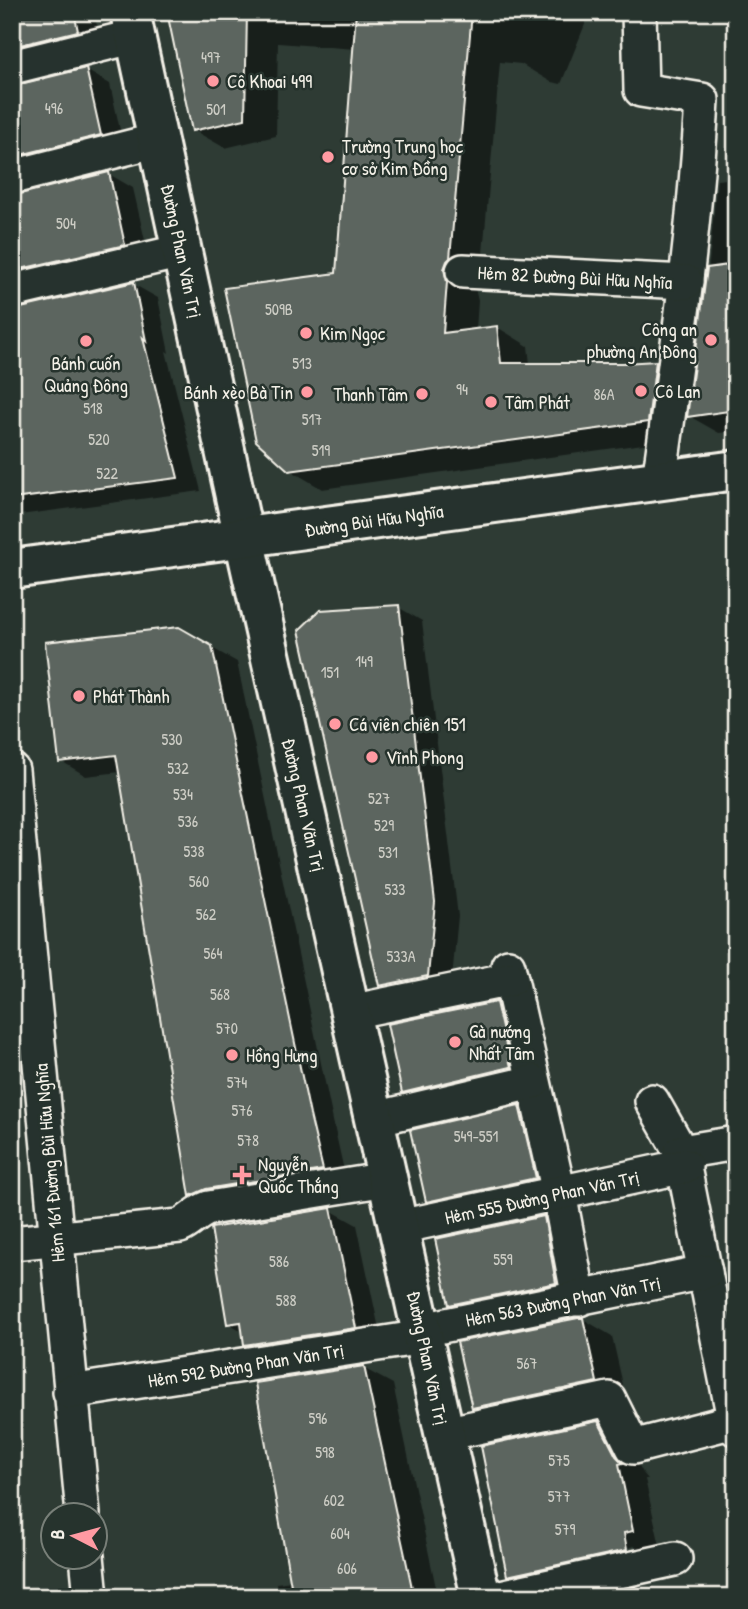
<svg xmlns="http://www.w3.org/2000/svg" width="748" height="1609" font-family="'Patrick Hand',sans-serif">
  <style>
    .shadow { fill: #0007; fill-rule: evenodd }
    .building { fill: #5c655e; stroke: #f4f1e8; stroke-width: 2 }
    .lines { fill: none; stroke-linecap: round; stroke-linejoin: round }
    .service-casing { stroke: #f4f1e8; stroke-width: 38 }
    .minor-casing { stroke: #f4f1e8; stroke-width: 44 }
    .tertiary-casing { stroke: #f4f1e8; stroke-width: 44 }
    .service { stroke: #26332d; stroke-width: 33 }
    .minor { stroke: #26332d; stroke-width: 38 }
    .tertiary { stroke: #26332d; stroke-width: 38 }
    .poi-dot { fill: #ff9aa2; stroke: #26332d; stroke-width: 2.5 }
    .labels { text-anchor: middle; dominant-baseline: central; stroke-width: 5; stroke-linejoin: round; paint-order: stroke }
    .number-label { font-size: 16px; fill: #cecec6 }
    .poi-label { font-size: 19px; fill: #f4f1e8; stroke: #26332d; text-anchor: start }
    .street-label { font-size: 19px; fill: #f4f1e8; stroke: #26332d }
  </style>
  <rect width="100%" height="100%" fill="#2e3b34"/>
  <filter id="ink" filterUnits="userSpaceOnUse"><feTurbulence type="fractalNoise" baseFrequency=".0143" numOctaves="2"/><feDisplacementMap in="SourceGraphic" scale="14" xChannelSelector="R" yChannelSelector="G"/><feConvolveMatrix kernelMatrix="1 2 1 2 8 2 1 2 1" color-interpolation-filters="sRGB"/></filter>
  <g filter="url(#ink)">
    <!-- shadow -->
    <g class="shadow">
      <path d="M12,12H94L101,44L18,75L17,87L86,70L110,84L124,148L18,185L17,197L109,174L133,188L149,258L18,299L17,311L133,284L158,298L169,353L166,351L201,491L12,516Z"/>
      <path d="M168,12H590L561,84L551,82L521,64L500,62L481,276L478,279L475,288L478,301L476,330L497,327L528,346L530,364L623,365L656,363L687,381L679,439L322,489L290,470L338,274L355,49L278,43L276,136L225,148L193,130Z"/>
      <path d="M736,178V431L719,433L689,416L707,284L717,180Z"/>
      <path d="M398,607L422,621L458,916L451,989L404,999L381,985Z"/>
      <path d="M178,629L237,662L335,1130L347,1184L217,1209L192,1195L120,772L86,776L61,761Z"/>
      <path d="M496,1004L525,1020L539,1084L433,1108L404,1092Z"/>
      <path d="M519,1107L548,1124L564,1194L457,1217L428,1200Z"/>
      <path d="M330,1210L357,1225L382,1343L272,1360L246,1344L244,1332L228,1323Z"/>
      <path d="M543,1218L573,1235L585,1299L479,1321L450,1304Z"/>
      <path d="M583,1319L612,1336L626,1398L503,1424L474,1407Z"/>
      <path d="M363,1368L393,1384L438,1597H279L276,1583L292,1581Z"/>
      <path d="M598,1423L625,1439L643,1473L648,1479H645L660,1546L536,1590L509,1574ZM635,1546L636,1550L530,1573V1569Z"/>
      <path d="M635,1589L648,1597H600Z"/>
    </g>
    <!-- building -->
    <g class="building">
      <path d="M12,12H74L78,31L12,47Z"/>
      <path d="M167,12H247L245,119L192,131Z"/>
      <path d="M356,12H472L450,258L447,261L444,269L447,282L443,333L497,326L501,363H623L656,361L648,422L289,471L256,441L224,288L336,273Z"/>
      <path d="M86,68L101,135L12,157V86Z"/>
      <path d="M109,172L125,245L12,271V196Z"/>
      <path d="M736,264V410L687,417L707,268Z"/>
      <path d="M134,282L146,341L143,338L178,478L12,499V310Z"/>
      <path d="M399,605L435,902L428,976L379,986L299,630L320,610Z"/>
      <path d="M179,627L212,646L310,1115L323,1170L206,1189L190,1196L116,755L59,762L45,642Z"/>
      <path d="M496,1002L511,1067L402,1093L387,1024Z"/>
      <path d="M519,1105L536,1178L426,1202L410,1130Z"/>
      <path d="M331,1208L356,1328L244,1345L241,1322L227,1324L211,1228Z"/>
      <path d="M544,1216L556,1283L449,1305L435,1239Z"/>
      <path d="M578,1318H583L597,1382L472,1408L457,1342Z"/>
      <path d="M364,1366L414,1597H293L255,1383Z"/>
      <path d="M598,1421L616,1456L623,1463L619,1464L633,1531L624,1533L627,1550L507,1576L481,1446Z"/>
      <path d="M635,1587L637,1597H592Z"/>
    </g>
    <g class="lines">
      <!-- service casing -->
      <g class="service-casing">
        <g id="service">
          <path d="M639,12L641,90L702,100C695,228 677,354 659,481"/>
          <path d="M12,67L136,36"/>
          <path d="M12,177L158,140"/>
          <path d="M463,271L686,282"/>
          <path d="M12,291L182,251"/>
          <path d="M12,770L83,1514"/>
          <path d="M508,966L559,1193L579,1299"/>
          <path d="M350,1012L511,979"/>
          <path d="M652,1101L681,1152L736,1429"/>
          <path d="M374,1119L533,1082"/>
          <path d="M681,1152L736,1143"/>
          <path d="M399,1227L685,1166"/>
          <path d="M12,1243L180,1226C191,1221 197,1212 209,1208L387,1179"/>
          <path d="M422,1330L705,1272"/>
          <path d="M70,1392L423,1337"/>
          <path d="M444,1434L609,1399L633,1447L734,1421"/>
          <path d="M87,1556L91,1597"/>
          <path d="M500,1597L675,1559"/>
        </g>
      </g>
      <!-- minor casing -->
      <g class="minor-casing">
        <path id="minor" d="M130,12L244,538L481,1597"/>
      </g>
      <!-- tertiary casing -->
      <g class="tertiary-casing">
        <path id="tertiary" d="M12,569L736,470"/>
      </g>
      <!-- service -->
      <use href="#service" class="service"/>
      <!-- minor -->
      <use href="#minor" class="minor"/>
      <!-- tertiary -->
      <use href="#tertiary" class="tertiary"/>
    </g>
  </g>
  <!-- markers -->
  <g class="poi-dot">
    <circle cx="213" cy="81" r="7"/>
    <circle cx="328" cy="157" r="7"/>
    <circle cx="306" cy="333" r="7"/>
    <circle cx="711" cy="340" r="7"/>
    <circle cx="86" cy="341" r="7"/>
    <circle cx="641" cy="391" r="7"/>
    <circle cx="307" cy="392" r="7"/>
    <circle cx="422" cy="394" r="7"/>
    <circle cx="491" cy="402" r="7"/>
    <circle cx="79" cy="696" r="7"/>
    <circle cx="335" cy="724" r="7"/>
    <circle cx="372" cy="757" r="7"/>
    <circle cx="455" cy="1042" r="7"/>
    <circle cx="232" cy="1055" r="7"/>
    <path d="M238.5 1164.5h7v7h7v7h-7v7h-7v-7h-7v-7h7z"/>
  </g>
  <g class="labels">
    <!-- number labels -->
    <g class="number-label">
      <text x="211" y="57">497</text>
      <text x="54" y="108">496</text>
      <text x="216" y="109">501</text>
      <text x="66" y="223">504</text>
      <text x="279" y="309">509B</text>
      <text x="302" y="363">513</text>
      <text x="462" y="389">94</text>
      <text x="604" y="394">86A</text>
      <text x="93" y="408">518</text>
      <text x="312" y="419">517</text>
      <text x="99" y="439">520</text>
      <text x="321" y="450">519</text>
      <text x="107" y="473">522</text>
      <text x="364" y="661">149</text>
      <text x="330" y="672">151</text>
      <text x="172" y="739">530</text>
      <text x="178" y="768">532</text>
      <text x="183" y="794">534</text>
      <text x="379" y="798">527</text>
      <text x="188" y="821">536</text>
      <text x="384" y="825">529</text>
      <text x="194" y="851">538</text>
      <text x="388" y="852">531</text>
      <text x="199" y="881">560</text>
      <text x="395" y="889">533</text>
      <text x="206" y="914">562</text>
      <text x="213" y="953">564</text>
      <text x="401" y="956">533A</text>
      <text x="220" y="994">568</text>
      <text x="227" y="1028">570</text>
      <text x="237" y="1082">574</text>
      <text x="242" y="1110">576</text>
      <text x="476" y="1136">549-551</text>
      <text x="248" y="1140">578</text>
      <text x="503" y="1259">559</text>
      <text x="279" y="1261">586</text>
      <text x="286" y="1300">588</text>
      <text x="527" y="1363">567</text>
      <text x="318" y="1418">596</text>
      <text x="325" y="1452">598</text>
      <text x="559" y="1460">575</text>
      <text x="559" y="1496">577</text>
      <text x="334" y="1500">602</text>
      <text x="565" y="1529">579</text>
      <text x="340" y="1533">604</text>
      <text x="347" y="1568">606</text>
    </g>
    <!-- poi labels -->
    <g class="poi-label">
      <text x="227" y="81">Cô Khoai 499</text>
      <text x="342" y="146">Trường Trung học<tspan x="342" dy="22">cơ sở Kim Đồng</tspan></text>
      <text x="697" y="329" text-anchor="end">Công an<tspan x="697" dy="22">phường An Đông</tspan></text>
      <text x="320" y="333">Kim Ngọc</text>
      <text x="86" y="363" text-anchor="middle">Bánh cuốn<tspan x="86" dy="22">Quảng Đông</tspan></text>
      <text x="655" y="391">Cô Lan</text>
      <text x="293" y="392" text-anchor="end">Bánh xèo Bà Tin</text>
      <text x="408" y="394" text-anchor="end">Thanh Tâm</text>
      <text x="505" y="402">Tâm Phát</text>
      <text x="93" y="696">Phát Thành</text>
      <text x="349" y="724">Cá viên chiên 151</text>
      <text x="386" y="757">Vĩnh Phong</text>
      <text x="469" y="1031">Gà nướng<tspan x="469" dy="22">Nhất Tâm</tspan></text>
      <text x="246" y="1055">Hồng Hưng</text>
      <text x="258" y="1164">Nguyễn<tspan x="258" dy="22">Quốc Thắng</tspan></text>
    </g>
    <!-- street labels -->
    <g class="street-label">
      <text transform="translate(182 251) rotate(78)">Đường Phan Văn Trị</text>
      <text transform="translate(575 277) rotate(3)">Hẻm 82 Đường Bùi Hữu Nghĩa</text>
      <text transform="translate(374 520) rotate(-8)">Đường Bùi Hữu Nghĩa</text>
      <text transform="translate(304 805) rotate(77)">Đường Phan Văn Trị</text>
      <text transform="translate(49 1163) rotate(-95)">Hẻm 161 Đường Bùi Hữu Nghĩa</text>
      <text transform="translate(542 1197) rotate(-12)">Hẻm 555 Đường Phan Văn Trị</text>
      <text transform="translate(563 1301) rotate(-11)">Hẻm 563 Đường Phan Văn Trị</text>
      <text transform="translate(428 1358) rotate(78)">Đường Phan Văn Trị</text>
      <text transform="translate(246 1365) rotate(-9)">Hẻm 592 Đường Phan Văn Trị</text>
    </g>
  </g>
  <!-- margin -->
  <rect width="748" height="1609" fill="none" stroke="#26332d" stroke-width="42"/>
  <rect x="21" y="21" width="706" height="1567" fill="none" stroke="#f4f1e8" stroke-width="2.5" filter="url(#ink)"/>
  <!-- north arrow -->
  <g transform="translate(74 1536) rotate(276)"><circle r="33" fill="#26332d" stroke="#787f78" stroke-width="2"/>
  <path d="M0-5L12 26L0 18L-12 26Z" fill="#ff9aa2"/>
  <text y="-10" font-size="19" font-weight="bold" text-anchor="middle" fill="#f4f1e8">B</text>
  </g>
</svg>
